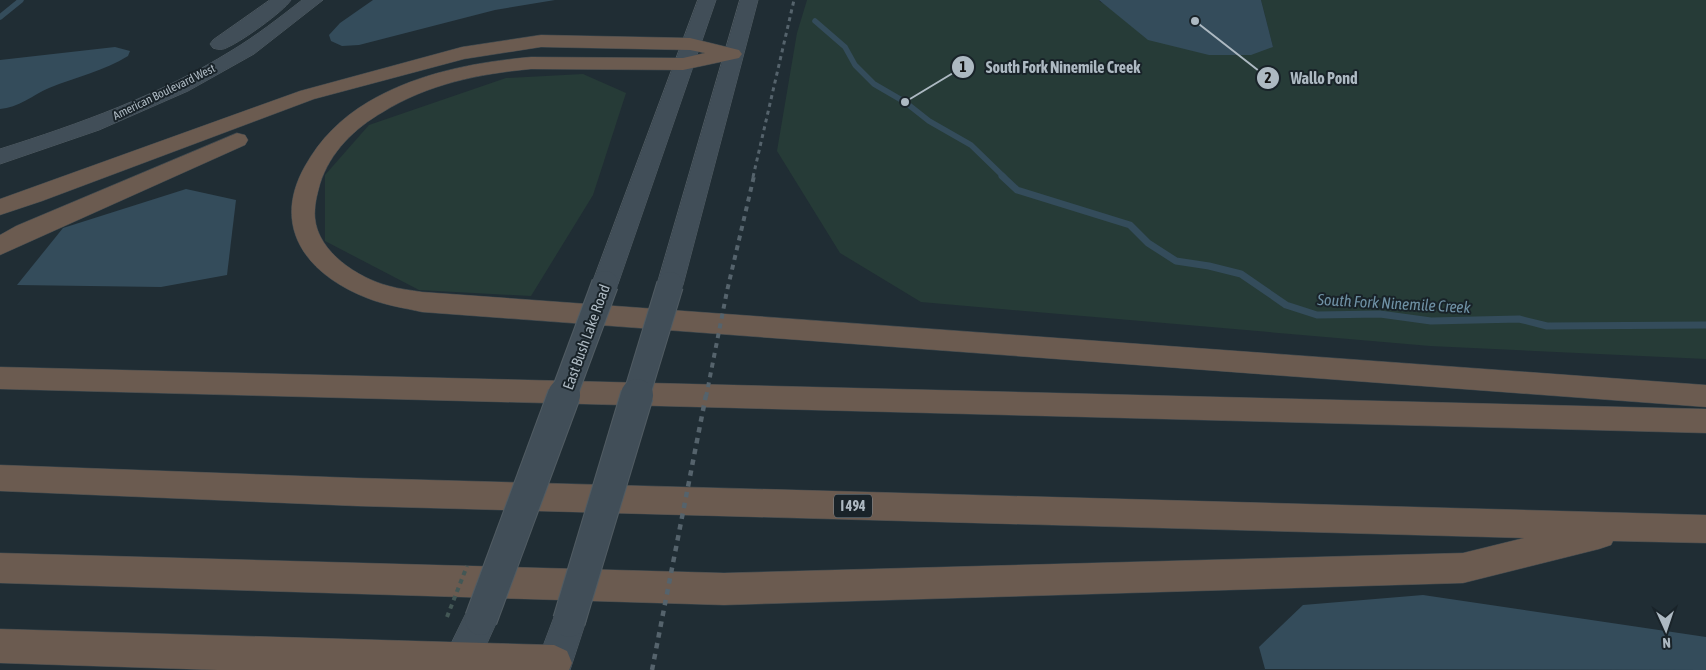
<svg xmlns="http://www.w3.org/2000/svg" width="1706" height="670" font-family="'Asap Condensed',sans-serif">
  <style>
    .green { fill: #263b37 }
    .water { fill: #344c5b }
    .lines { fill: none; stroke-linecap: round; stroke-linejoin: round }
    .stream-far1 { stroke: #344c5b; stroke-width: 5.5 }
    .stream { stroke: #344c5b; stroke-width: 7 }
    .secondary-casing { stroke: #515c63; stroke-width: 1 }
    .highway-casing { stroke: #3e494f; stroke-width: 1 }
    .secondary { fill: #414e58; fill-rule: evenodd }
    .highway { fill: #6b5b50; fill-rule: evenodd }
    .rail-far2 { stroke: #55636c; stroke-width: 3; stroke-dasharray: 4 4; stroke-linecap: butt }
    .rail-far1 { stroke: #55636c; stroke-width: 4; stroke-dasharray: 5 5; stroke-linecap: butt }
    .rail { stroke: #55636c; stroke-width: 4.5; stroke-dasharray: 5.5 5.5; stroke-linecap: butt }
    .secondary-bridge-far1-casing { stroke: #515c63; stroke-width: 28; stroke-linecap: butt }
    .secondary-bridge-casing { stroke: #515c63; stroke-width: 34; stroke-linecap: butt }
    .path-bridge { stroke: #435755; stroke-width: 4; stroke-dasharray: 4.5 4.5; stroke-linecap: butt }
    .secondary-bridge-far1 { stroke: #414e58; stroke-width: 26 }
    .secondary-bridge { stroke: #414e58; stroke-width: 32 }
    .labels { text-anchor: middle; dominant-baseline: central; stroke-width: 4; stroke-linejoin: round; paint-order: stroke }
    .far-street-label { font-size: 12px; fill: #adb9c2; stroke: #192329 }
    .shield { fill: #192329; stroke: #818c94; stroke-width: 1 }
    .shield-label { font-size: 14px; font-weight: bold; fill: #adb9c2 }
    .street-label { font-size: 15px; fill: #adb9c2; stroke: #192329 }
    .water-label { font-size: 16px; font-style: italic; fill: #6f91a5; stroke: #192329 }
    .leader { fill: none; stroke: #adb9c2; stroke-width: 2 }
    .callout-dot { fill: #adb9c2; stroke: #192329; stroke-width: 2 }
    .mark-label { font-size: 15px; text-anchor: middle; font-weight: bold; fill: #111 }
    .callout-label { font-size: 16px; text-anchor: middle; font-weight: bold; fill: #adb9c2; stroke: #192329; stroke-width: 4; stroke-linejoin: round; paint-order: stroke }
  </style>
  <rect width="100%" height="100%" fill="#202d34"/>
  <!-- green -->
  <g class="green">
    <path d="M807,0H1099L1100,2L1273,47L1261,0H1706V359L1430,346L921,302L840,253L777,151L797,33Z"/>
    <path d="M583,74L626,93L593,195L531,296L419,290L325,241V175L369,125L506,78Z"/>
  </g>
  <!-- water -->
  <g class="water">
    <path d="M373,0H555L495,10L359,45L342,46L331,41L329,35L340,23Z"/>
    <path d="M1099,0H1261L1273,47L1251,55H1209L1148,40Z"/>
    <path d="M115,47L130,51L128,56C104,71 76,77 49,88C33,95 18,108 0,109V60Z"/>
    <path d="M186,189L236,200L227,275L161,287L17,285L63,228Z"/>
    <path d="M1423,595L1706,637V670L1265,669L1259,647L1303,605Z"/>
  </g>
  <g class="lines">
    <!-- stream-far1 -->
    <g class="stream-far1">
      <path d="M0,17L21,0"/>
      <path d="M815,21L845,47L855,65L874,84L905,102L929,121L971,145L1004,177"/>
    </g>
    <!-- stream -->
    <path class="stream" d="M1002,176L1017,190L1130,225L1148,243L1176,261L1209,266L1241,274L1286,305L1317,315L1380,314L1431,321L1519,319L1547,326L1706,325"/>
    <!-- secondary casing -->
    <g class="secondary-casing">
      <g id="secondary">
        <path d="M270,0H291C283,12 242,41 228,47C223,50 219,50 213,48L210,44L213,40Z"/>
        <path d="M302,0H323L254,54L188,91L99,130L0,164V149C79,124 160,95 231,51C256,36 279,18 302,0Z"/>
        <path d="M698,0H716L618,284L614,291L605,293L596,291L592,284Z"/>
        <path d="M740,0H758L683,285L679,292L670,294L661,292L657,285Z"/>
        <path d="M481,603L493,607L498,619L475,670H438L469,607Z"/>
        <path d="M569,604L581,609L586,621L570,670H534L557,609Z"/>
      </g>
    </g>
    <!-- highway casing -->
    <g class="highway-casing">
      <g id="highway">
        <path d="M541,35L690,38L739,50L742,54L739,58L683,70L531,69C479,74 428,84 383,112C355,128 330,152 320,184C317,195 314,206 315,218C318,252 358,278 389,286C399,289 411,290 422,292L1706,385V407L422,312C404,308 384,305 367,298C308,275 270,228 305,166C320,139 341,118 368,102C417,73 475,62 531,57L683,58L705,53L690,50L541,47L464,59L314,99L42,201L0,215V199L300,91L462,47Z"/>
        <path d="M237,133L245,135L248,140L245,145L0,255V235L16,226Z"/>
        <path d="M0,367L1706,409V433L0,389Z"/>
        <path d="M0,465L357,478L1706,515V543L1613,541L1611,545L1599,549L1463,583L724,605L0,583V553L724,573L1463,553L1524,538L357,506L0,491Z"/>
        <path d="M0,629L554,645L567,651L572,663L569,670H217L0,663Z"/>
      </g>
    </g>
    <!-- secondary -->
    <use href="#secondary" class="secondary"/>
    <!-- highway -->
    <use href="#highway" class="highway"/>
    <!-- rail-far2 -->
    <path class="rail-far2" d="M753,177L794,0"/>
    <!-- rail-far1 -->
    <path class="rail-far1" d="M706,397L727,291L754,176"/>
    <!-- rail -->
    <path class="rail" d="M652,670L706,395"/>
    <!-- secondary-bridge-far1 casing -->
    <g class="secondary-bridge-far1-casing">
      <g id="secondary-bridge-far1">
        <path d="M563,397L605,284"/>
        <path d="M636,397L670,285"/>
      </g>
    </g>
    <!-- secondary-bridge casing -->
    <g class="secondary-bridge-casing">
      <g id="secondary-bridge">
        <path d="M481,619L564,395"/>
        <path d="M569,621L637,395"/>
      </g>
    </g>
    <!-- path-bridge -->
    <path class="path-bridge" d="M447,617L467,566"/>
    <!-- secondary-bridge-far1 -->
    <use href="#secondary-bridge-far1" class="secondary-bridge-far1"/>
    <!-- secondary-bridge -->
    <use href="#secondary-bridge" class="secondary-bridge"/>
  </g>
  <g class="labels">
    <!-- far-street labels -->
    <g class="far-street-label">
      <text transform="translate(164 92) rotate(-26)">American Boulevard West</text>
    </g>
    <!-- shield labels -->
    <rect class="shield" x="834" y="494.5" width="38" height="23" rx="4"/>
    <g class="shield-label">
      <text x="853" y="506">I 494</text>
    </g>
    <!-- street labels -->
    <g class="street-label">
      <text transform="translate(586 337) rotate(-70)">East Bush Lake Road</text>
    </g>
    <!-- water labels -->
    <g class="water-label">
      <text transform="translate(1394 303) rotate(3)">South Fork Ninemile Creek</text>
    </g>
  </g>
  <!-- callouts -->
  <path class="leader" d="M905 102L963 67M1195 21L1268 78"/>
  <g class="callout-dot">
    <circle cx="905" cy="102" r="5"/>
    <circle cx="1195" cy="21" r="5"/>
    <circle cx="963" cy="67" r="12"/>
    <circle cx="1268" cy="78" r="12"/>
  </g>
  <g class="mark-label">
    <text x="963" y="72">1</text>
    <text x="1268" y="83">2</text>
  </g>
  <g class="callout-label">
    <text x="1063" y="73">South Fork Ninemile Creek</text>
    <text x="1324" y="84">Wallo Pond</text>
  </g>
  <!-- north arrow -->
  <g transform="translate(1666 630) rotate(177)" stroke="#192329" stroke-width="4" paint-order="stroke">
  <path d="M0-4L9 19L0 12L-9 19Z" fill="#adb9c2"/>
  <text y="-8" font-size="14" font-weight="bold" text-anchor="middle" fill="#adb9c2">N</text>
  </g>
</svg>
